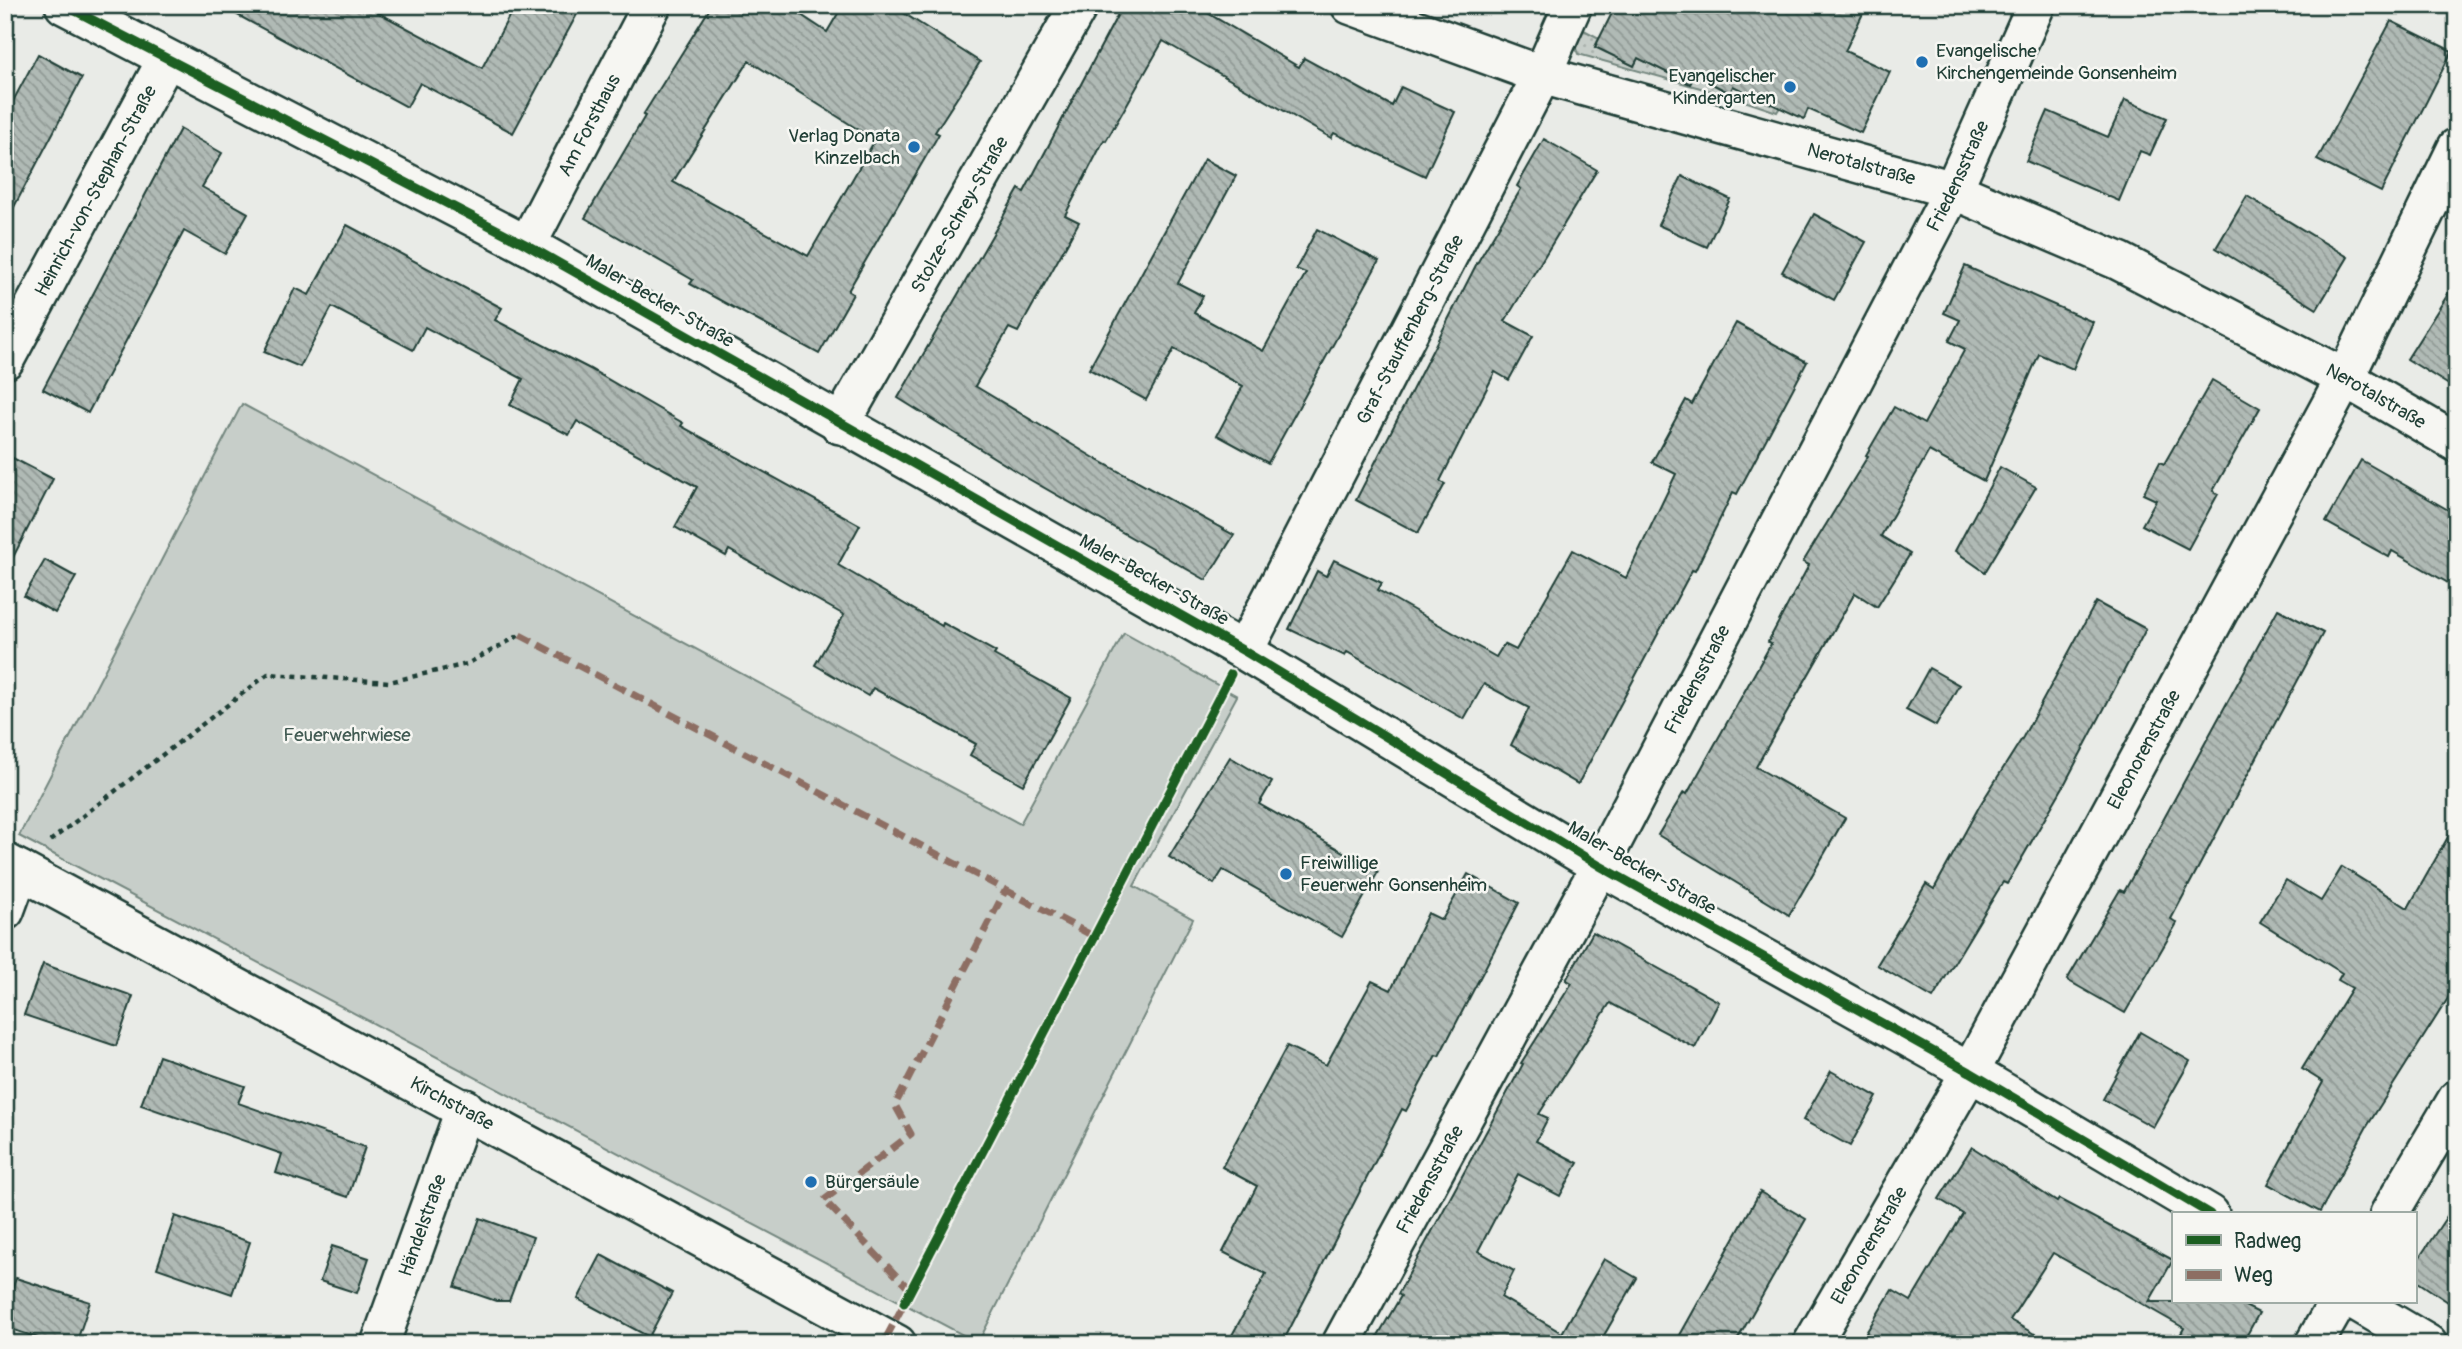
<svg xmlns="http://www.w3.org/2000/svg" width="2462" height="1349" font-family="Pangolin,sans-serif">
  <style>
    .green { fill: #c7cec9; stroke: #73867e; stroke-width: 2 }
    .garden { fill: url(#garden-dots); stroke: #73867e; stroke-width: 2 }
    .building { fill: url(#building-back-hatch); stroke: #1f3d34; stroke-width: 2; fill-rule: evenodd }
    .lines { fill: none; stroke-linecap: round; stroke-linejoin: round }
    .street-casing { stroke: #1f3d34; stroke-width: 42 }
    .path { stroke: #1f3d34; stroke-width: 4.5; stroke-dasharray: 5 5; stroke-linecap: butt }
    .street { stroke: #f6f6f2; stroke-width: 37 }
    .quiet { stroke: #8d6e63; stroke-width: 7; stroke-dasharray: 14 7; stroke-linecap: butt }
    .cycleway-casing { stroke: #f6f6f2; stroke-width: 13 }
    .cycleway { stroke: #1b5e20; stroke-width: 9 }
    .poi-dot { fill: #1f6fb2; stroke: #f6f6f2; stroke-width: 2.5 }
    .labels { text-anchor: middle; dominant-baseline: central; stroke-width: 5; stroke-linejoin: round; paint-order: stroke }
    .poi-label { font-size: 19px; fill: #1f3d34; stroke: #f6f6f2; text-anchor: start }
    .street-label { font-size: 19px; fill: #1f3d34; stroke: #f6f6f2 }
    .park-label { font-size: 19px; fill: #415a52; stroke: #f6f6f2 }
  </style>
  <defs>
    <pattern id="garden-dots" width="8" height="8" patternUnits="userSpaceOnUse" patternTransform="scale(1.75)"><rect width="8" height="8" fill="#c7cec9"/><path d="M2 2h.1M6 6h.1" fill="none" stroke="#aab2ad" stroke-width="1.8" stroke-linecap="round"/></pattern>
    <pattern id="building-back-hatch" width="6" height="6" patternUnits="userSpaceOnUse" patternTransform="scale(1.75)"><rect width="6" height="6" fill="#b0bab5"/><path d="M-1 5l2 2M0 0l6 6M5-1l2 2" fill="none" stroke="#8f9894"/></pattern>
  </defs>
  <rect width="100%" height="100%" fill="#e9ebe7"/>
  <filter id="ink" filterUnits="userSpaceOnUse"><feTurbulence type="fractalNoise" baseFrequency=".0143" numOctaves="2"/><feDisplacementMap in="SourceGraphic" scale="14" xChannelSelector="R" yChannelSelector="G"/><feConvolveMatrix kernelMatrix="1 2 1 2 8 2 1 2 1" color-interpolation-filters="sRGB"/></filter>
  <g filter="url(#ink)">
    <!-- green -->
    <path class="green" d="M242,404L1020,824L1124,633L1237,696L1134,886L1193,919L978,1343L19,836Z"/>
    <!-- garden -->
    <g class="garden">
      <path d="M1582,29L1599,38L1595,47L1634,66L1638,58L1690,84L1695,75L1730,93L1729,96L1578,54L1575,46Z"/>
      <path d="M1748,92L1780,107L1777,112L1744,101Z"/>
    </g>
    <!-- building -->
    <g class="building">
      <path d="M219,5H364L482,68L515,5H582L513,133L420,83L407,107Z"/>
      <path d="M712,5H786L827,32L843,5H891L980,62L935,132L939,134L848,291L853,294L819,354L690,284L693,280L585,218L645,116L643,115ZM749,61L875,140L808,256L673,182Z"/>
      <path d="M1104,5H1194L1299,67L1304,58L1392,106L1401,87L1455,112L1425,176L1334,133L1331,138L1163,41L1106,141L1104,140L1065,215L1079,222L1018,332L1009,328L975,386L1096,459L1234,535L1206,580L1027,478L898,398L1019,189L1024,192L1118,14Z"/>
      <path d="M1616,5H1867L1845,51L1890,72L1861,133L1808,109L1804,119L1733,86L1730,93L1695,75L1690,84L1638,58L1634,66L1595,47Z"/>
      <path d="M2391,21L2452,51L2381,192L2317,160Z"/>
      <path d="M38,54L82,78L5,224V116Z"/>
      <path d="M2125,100L2167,118L2150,155L2140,151L2119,201L2026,161L2048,111L2108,137Z"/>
      <path d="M180,129L222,153L202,187L248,213L225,254L184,231L88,413L43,389Z"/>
      <path d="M1544,139L1597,170L1505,321L1533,336L1509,380L1495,372L1440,481L1445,484L1418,533L1356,500L1476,265L1521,189L1517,186Z"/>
      <path d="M1204,159L1236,176L1178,283L1203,296L1194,313L1263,351L1306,273L1296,269L1317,229L1379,261L1268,463L1217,435L1243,386L1174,349L1146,400L1089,369Z"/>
      <path d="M1682,176L1730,199L1707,247L1658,225Z"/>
      <path d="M2247,196L2348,257L2317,309L2216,248Z"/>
      <path d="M1814,214L1866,242L1834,300L1782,272Z"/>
      <path d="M347,225L502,308L495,320L590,369L683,423L681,426L860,525L838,565L942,626L943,623L996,652L994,655L1071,698L1023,785L970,755L976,744L873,688L868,696L815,665L844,615L729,550L726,556L675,527L697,487L577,421L569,435L510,405L523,379L425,327L413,350L332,307L300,367L264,352L295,288L309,295Z"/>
      <path d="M1965,266L2093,322L2073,369L2039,354L1984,481L1929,451L1881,536L1910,554L1877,607L1855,593L1756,767L1845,818L1789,915L1658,835L1684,792L1687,794L1771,644L1768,642L1809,565L1803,562L1868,456L1866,455L1894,407L1924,424L1965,349L1949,341L1960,320L1944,313Z"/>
      <path d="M2457,280V390L2407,359Z"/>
      <path d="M1736,323L1807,362L1737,494L1733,492L1695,571L1692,570L1578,784L1511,745L1529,708L1484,684L1464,719L1347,652L1345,656L1289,629L1317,571L1326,576L1334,560L1382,583L1378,590L1496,657L1504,644L1516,650L1573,550L1626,578L1676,474L1652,462L1686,400L1692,404Z"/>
      <path d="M2212,380L2260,408L2213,491L2218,494L2188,549L2142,525L2156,500L2143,494L2160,462L2164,464Z"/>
      <path d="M5,454L53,479L5,573Z"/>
      <path d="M2361,460L2457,515V588L2392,551L2389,557L2326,522Z"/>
      <path d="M2000,467L2036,487L1985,572L1955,551Z"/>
      <path d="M45,560L76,577L55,613L24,596Z"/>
      <path d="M2096,602L2146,629L2063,787L2007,884L2003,882L1933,998L1877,965L1926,884L1934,889L1980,805L2023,737Z"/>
      <path d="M2278,609L2323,633L2171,919L2177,923L2125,1013L2067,980L2120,890L2124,892Z"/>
      <path d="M1929,668L1959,685L1936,726L1906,710Z"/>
      <path d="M1230,757L1272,782L1259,804L1378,872L1342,937L1223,870L1214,884L1169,857Z"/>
      <path d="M2457,821V984L2366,1128L2320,1212L2268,1184L2323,1082L2302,1069L2352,988L2338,980L2342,973L2260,922L2286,880L2321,901L2342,867L2408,908Z"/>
      <path d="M1468,874L1519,903L1439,1056L1436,1055L1406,1111L1402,1109L1282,1344H1227L1266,1274L1223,1252L1257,1186L1222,1167L1287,1046L1326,1065L1372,981L1391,990L1428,913L1442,920Z"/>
      <path d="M1593,932L1719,1002L1695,1048L1610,1003L1539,1114L1548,1118L1536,1141L1578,1163L1560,1196L1518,1174L1478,1251L1514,1271L1501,1297L1562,1333L1604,1259L1637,1278L1599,1344H1373L1401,1296L1398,1294L1523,1064L1521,1063L1572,983L1566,980Z"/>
      <path d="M43,964L133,996L116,1046L24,1015Z"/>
      <path d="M2140,1032L2190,1061L2153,1127L2103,1099Z"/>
      <path d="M159,1056L245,1086L238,1103L365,1147L348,1197L276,1173L282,1154L141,1105Z"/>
      <path d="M1831,1071L1877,1097L1850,1146L1803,1120Z"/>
      <path d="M1972,1147L2057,1202L2059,1199L2173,1260L2149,1302H2237L2259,1313L2242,1344H2175L2184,1328L2053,1253L2010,1320L2052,1344H1885L1866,1333L1892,1290L1911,1301L1963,1214L1939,1199Z"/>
      <path d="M1760,1192L1806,1219L1735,1344H1675Z"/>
      <path d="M2457,1201V1308L2415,1280V1264Z"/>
      <path d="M175,1216L250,1242L232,1294L157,1268Z"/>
      <path d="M480,1218L533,1237L509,1301H496L455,1287Z"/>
      <path d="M332,1246L369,1258L357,1293L320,1281Z"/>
      <path d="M601,1255L672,1293L649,1337L578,1299Z"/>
      <path d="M16,1278L90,1302L76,1344H56L5,1327V1310Z"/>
    </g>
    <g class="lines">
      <!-- street casing -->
      <g class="street-casing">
        <g id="street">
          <path d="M64,5L527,245L1244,651L1600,866L1970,1072L2210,1214"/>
          <path id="s1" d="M1350,5L1542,75L1953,190L2119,261L2345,378L2457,443"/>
          <path id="s2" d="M527,245L652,5"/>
          <path id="s3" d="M5,360L166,60"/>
          <path id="s4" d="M840,425L1079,5"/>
          <path id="s5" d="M1244,651L1542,75L1573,5"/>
          <path id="s6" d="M5,862L897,1344"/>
          <path d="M5,911L20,870"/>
          <path d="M2389,1214L2457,1099"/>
          <path d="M2357,1302L2428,1344"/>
          <path id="s7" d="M380,1344L465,1108"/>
          <path id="s8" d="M1341,1344L1600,866L1953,190L2036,5"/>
          <path id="s9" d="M1812,1344L1970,1072L2345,378L2457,147"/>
          <path d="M2314,1344L2338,1302"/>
        </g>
      </g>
      <!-- path -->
      <path class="path" d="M50,841L268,674L389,682L467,664L520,635"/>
      <!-- street -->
      <use href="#street" class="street"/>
      <!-- quiet -->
      <g class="quiet">
        <path d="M520,635L1095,937"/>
        <path d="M911,1291L824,1200L911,1134L895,1105L1005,891"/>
        <path d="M886,1338L906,1300"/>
      </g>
      <!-- cycleway casing -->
      <g class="cycleway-casing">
        <g id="cycleway">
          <path d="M64,5L527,245L1244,651L1600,866L1970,1072L2210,1214"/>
          <path d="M904,1303L1231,674"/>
        </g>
      </g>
      <!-- cycleway -->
      <use href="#cycleway" class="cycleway"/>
    </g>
  </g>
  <!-- markers -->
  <g class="poi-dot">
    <circle cx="1922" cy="62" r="7"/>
    <circle cx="1790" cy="87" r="7"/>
    <circle cx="914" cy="147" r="7"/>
    <circle cx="1286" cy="874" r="7"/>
    <circle cx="811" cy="1182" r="7"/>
  </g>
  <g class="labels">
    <!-- poi labels -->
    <g class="poi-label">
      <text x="1936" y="51">Evangelische<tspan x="1936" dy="22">Kirchengemeinde Gonsenheim</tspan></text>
      <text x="1776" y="76" text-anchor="end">Evangelischer<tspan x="1776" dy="22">Kindergarten</tspan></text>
      <text x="900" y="136" text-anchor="end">Verlag Donata<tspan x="900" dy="22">Kinzelbach</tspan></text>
      <text x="1300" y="863">Freiwillige<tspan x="1300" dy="22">Feuerwehr Gonsenheim</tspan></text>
      <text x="825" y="1182">Bürgersäule</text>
    </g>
    <!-- street labels -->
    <g class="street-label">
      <text stroke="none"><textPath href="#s2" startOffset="135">Am Forsthaus</textPath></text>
      <text stroke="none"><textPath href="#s1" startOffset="536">Nerotalstraße</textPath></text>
      <text stroke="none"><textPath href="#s8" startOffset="1321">Friedensstraße</textPath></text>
      <text stroke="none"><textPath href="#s3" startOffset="192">Heinrich-von-Stephan-Straße</textPath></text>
      <text stroke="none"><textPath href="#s4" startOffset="242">Stolze-Schrey-Straße</textPath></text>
      <text transform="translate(660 301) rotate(30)">Maler-Becker-Straße</text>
      <text stroke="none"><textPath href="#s5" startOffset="362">Graf-Stauffenberg-Straße</textPath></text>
      <text stroke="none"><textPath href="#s1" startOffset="1102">Nerotalstraße</textPath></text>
      <text transform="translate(1154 580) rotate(29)">Maler-Becker-Straße</text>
      <text stroke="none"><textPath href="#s8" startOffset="754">Friedensstraße</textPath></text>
      <text stroke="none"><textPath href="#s9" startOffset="681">Eleonorenstraße</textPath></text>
      <text transform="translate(1642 868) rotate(30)">Maler-Becker-Straße</text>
      <text stroke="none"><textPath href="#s6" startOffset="508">Kirchstraße</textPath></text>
      <text stroke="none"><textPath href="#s8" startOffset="187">Friedensstraße</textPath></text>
      <text stroke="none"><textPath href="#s7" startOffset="126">Händelstraße</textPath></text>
      <text stroke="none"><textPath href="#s9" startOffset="114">Eleonorenstraße</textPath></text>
    </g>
    <!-- park labels -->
    <g class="park-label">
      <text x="347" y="735">Feuerwehrwiese</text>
    </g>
  </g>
  <!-- margin -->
  <rect width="2462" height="1349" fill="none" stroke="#f6f6f2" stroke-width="28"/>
  <rect x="14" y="14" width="2434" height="1321" fill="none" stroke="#1f3d34" stroke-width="2.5" filter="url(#ink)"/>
  <!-- legend -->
  <rect x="2172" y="1212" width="245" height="91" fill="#f6f6f2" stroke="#a0aca6" stroke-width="2"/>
  <rect x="2186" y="1235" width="35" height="10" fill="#1b5e20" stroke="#a0aca6" stroke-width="2"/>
  <text x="2234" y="1248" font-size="21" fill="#1f3d34">Radweg</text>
  <rect x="2186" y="1270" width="35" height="10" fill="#8d6e63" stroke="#a0aca6" stroke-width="2"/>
  <text x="2234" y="1282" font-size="21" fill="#1f3d34">Weg</text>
</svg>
